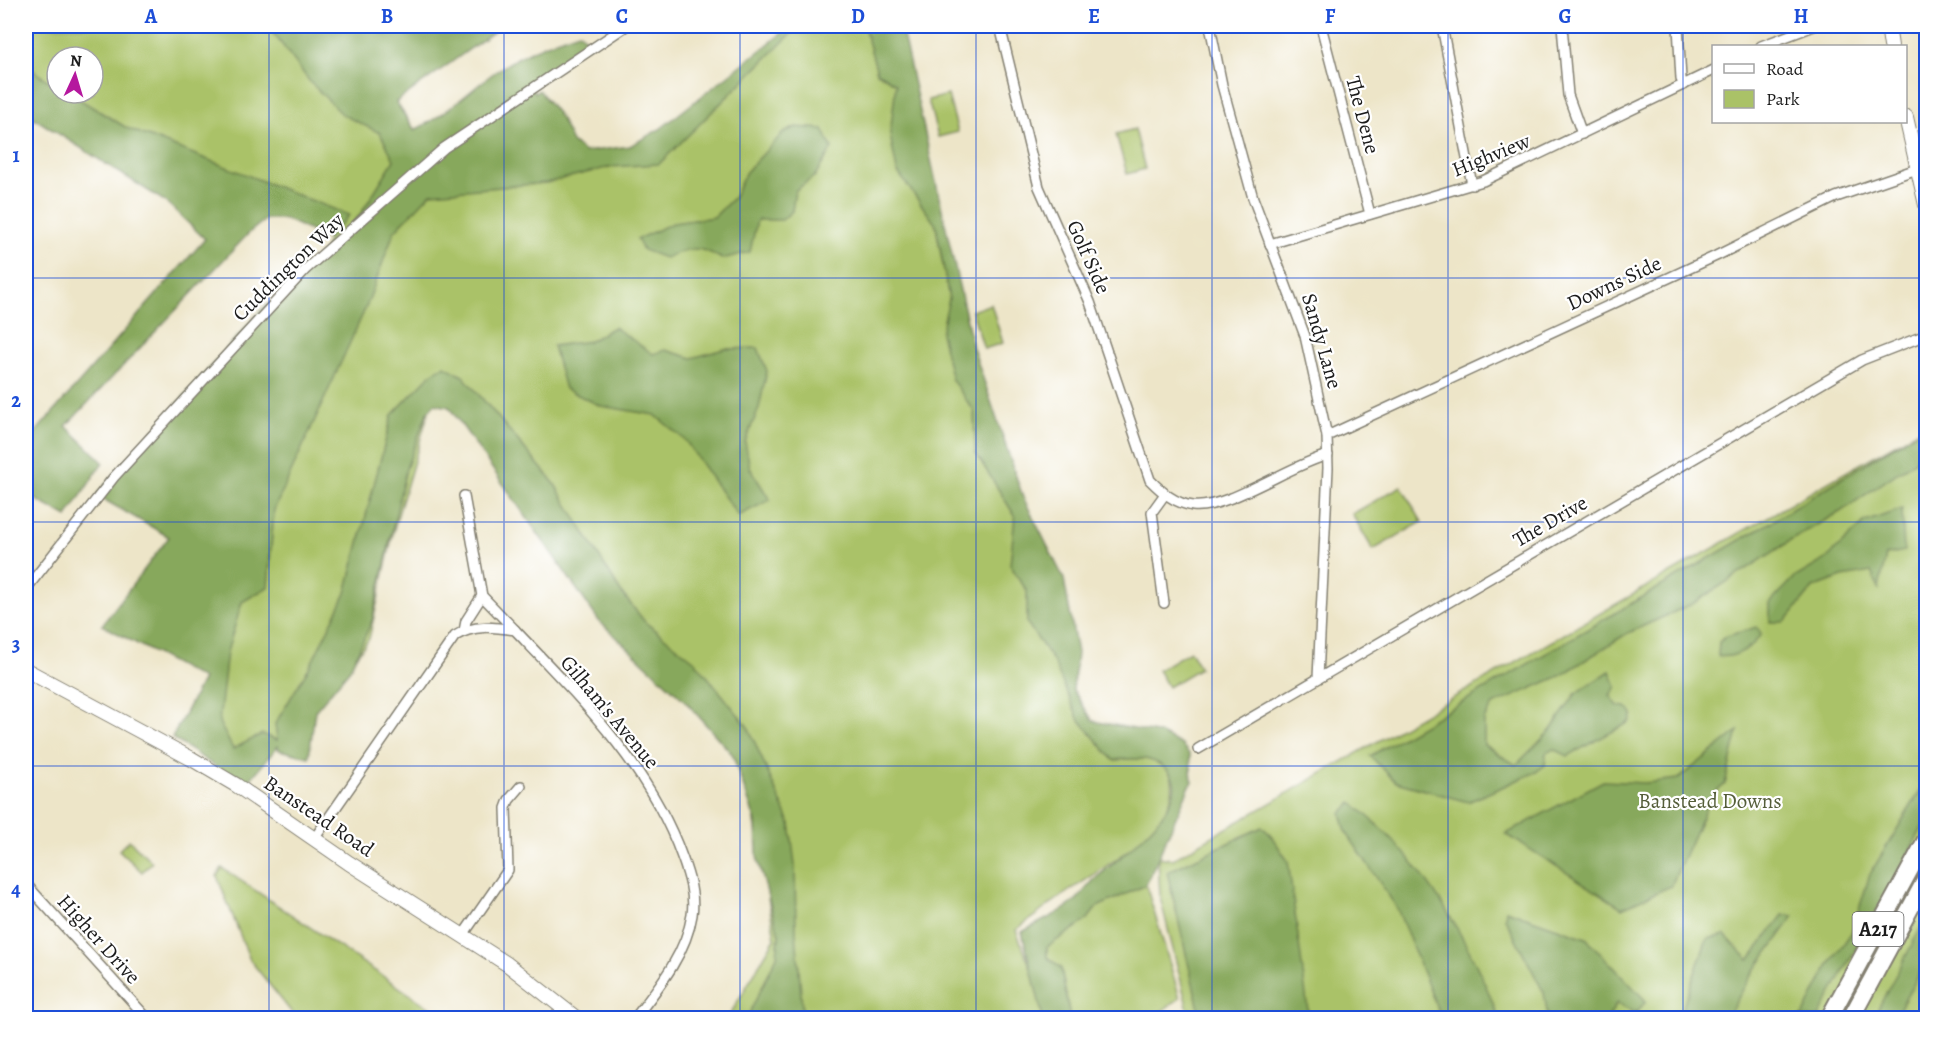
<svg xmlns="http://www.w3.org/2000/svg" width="1952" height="1044" font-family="Alegreya,serif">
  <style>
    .green { fill: #aac267; stroke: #636f42; stroke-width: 1.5; fill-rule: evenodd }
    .forest { fill: #87a85c; stroke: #52623c; stroke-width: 1.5 }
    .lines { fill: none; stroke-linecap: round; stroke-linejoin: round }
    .street-casing { stroke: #848072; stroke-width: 12 }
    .secondary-casing { stroke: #848072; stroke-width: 16 }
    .highway-casing { stroke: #848072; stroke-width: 20 }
    .street { stroke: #fff; stroke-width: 9 }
    .secondary { stroke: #fff; stroke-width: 14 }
    .highway { stroke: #fff; stroke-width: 16 }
    .grid { fill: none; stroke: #1d4ed8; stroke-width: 1.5; stroke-opacity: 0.55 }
    .labels { text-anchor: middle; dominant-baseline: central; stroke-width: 4.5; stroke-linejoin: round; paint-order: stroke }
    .shield { fill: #fff; stroke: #606060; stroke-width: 1.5 }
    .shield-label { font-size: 20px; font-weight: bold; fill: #1c1c1c }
    .street-label { font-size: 21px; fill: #1c1c1c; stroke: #fff }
    .park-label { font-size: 21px; fill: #555e3a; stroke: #fff }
    .neatline { fill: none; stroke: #1d4ed8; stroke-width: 2 }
    .grid-label { font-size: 20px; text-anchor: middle; font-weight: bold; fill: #1d4ed8 }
  </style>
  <rect width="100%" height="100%" fill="#fff"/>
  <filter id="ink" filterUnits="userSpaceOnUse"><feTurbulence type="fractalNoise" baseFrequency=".0167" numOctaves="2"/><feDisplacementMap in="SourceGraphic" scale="12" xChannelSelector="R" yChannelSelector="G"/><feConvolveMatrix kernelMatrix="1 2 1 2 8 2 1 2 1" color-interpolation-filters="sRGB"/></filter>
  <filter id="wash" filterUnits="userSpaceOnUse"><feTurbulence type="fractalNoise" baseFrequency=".008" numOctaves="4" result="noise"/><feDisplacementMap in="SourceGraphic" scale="24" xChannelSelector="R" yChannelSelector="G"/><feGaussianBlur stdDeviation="1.35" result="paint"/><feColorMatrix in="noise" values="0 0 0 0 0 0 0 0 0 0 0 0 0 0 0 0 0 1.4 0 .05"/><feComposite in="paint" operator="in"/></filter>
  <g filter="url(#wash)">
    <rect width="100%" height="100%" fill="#ede5c8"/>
    <!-- green -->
    <g class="green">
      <path d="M26,26H455L379,77L423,142L640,155L796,26H899L954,325L1049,563L1066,687L1113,760C1132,759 1167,753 1172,780C1180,825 1103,868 1072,889C1053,902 1035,916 1016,930L1050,1018H728L775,938L746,771L714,715L436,387L395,525L369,639L324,699L253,759L172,738L203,679L328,239L26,90ZM57,57H93V93H57Z"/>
      <path d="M948,95L958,132L938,137L928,100Z"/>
      <path d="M1135,129L1145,169L1127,174L1116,134Z"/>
      <path d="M991,304L1003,343L984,349L972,311Z"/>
      <path d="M1926,426V1018H1190L1160,897L1158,857L1173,859Z"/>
      <path d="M1401,486L1422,522L1373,550L1352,514Z"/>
      <path d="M1190,651L1200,668L1168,687L1158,670Z"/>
      <path d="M129,840L152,862L142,872L119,850Z"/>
      <path d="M222,868L445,1018H296L250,960L217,876Z"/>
      <path d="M1146,885L1180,998L1152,1018H1070L1061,968L1047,957V947L1087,920L1097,907Z"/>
    </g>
    <!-- forest -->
    <g class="forest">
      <path d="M268,26H373L385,34L403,26H502L396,102L414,130C444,116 465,95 491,75C516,56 549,42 579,32L589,42L528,85L535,93L539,90L560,117L572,142L584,152L630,146L660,129L791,26H803L790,35L659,164L610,167L546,183L431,193L394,232L367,305L274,510L268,587L242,602L227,652L219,722L233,749L262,734L277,740L275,724L310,666L346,593L392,415L432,373L445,366L463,376L554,483L621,592L645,622L695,661L748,727L790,823L795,866L796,932L803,1018H747L777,956L779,935L757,857L756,822L732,754L685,701L599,621L449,407L435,404L427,413L406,469L372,621L350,669L315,711L309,757L279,750L278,746L245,786L172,738L203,679L102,625L169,537L96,495L260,311L303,275L360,215L394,160L380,133L343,115L310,82Z"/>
      <path d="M864,26H901L973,348L1023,497L1064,579L1077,653L1073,690L1093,721L1161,734L1182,745L1190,755L1192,781L1146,885L1097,907L1087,920L1047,947V957L1061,968L1070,1018H1043L1022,932C1039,922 1059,914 1074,902C1082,895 1088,885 1096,878C1114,861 1196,803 1169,772C1153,754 1134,759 1113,760L1078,718L1053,661L1027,623V591L1010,565L1015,516L975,452L974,411L952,380L941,333L949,299L936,225L897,171L890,135L896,84L877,72Z"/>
      <path d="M26,66L57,86V93H69L127,128L349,215L328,239L285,219H266L250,232L66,426L103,462L67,517L26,494V443L205,239L166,202L26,113Z"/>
      <path d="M796,127L823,129L832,148L815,176L795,191L792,211L782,220H757L750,252L722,259C699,245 689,247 665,258L643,250L637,239L673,223L714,217L734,197L746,172L783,133Z"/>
      <path d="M614,327L653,354L665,350L692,358L724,349L758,348L767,371L759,408L745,442L750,468L770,500L738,516L685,440L655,415L601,406L565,389L553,346L590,341Z"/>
      <path d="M1926,426V453L1840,512L1804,532L1694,603L1626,634L1562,675L1493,705L1484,719V745L1516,765L1551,730L1576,693L1610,671L1616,687L1610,695L1618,706L1626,707L1633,714L1630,722L1568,756L1554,749L1546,753L1545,765L1536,772L1468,802L1396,782L1370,756L1771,522Z"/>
      <path d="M1902,509L1904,551L1886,555L1879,589L1871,572L1842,577L1813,588L1785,622H1770V603L1794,578L1826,559L1865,522Z"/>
      <path d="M1757,627L1761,634C1753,648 1734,659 1718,656L1719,642L1727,636Z"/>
      <path d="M1738,731L1725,784L1711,797L1671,886L1622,908L1506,834L1603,781L1645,783L1678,779Z"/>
      <path d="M1926,781V821L1818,1018H1799L1804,1014L1828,966L1852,932L1870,874Z"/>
      <path d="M1352,803C1421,857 1468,937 1499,1018H1441L1397,908L1346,832L1341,813Z"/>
      <path d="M1262,827L1270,834L1288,861L1309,1018H1201L1167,872Z"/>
      <path d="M1506,910L1586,938L1646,1001L1636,1013L1617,1003L1608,1018H1548L1544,993L1505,918Z"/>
      <path d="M1783,915L1794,916L1750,977L1727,1018H1679L1707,939L1725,935L1749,960Z"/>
      <path d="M1926,918V963L1894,1018H1873Z"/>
    </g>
  </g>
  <g filter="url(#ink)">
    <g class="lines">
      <!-- street casing -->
      <g class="street-casing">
        <g id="street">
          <path d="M1000,26L1039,187L1090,302L1150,480C1162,492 1174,503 1193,506C1226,510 1292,464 1328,455"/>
          <path d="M1210,26L1222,85L1253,198L1305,336L1327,436L1328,468L1318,678"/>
          <path d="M1321,26L1370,214"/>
          <path d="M1442,26L1472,185"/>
          <path d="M1562,26L1568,95L1582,134"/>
          <path d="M1678,26L1681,79L1684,85"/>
          <path d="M1761,46L1814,26"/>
          <path d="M1270,244L1483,181L1714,70"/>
          <path d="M1327,436L1716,256L1836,197L1917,169"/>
          <path d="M464,496L482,596L515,630"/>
          <path d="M26,589L114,477L306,269L444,148L626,26"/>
          <path d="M1164,603L1152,512L1165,494"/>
          <path d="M464,631L466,621L482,596"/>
          <path d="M1198,749L1862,360L1926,335"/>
          <path d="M314,839L455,636C474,624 494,627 515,630C580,698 650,767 682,857C689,876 695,895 692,915C686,954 658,988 635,1018"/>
          <path d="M26,884L147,1018"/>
          <path d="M463,935L508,870L506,808L509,800L521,786"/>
        </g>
      </g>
      <!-- secondary casing -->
      <g class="secondary-casing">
        <g id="secondary">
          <path d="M1888,26L1891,46"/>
          <path d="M1906,117L1926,205"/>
          <path d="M26,670L192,759L236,785L349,863L507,964L576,1018"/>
        </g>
      </g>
      <!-- highway casing -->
      <g class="highway-casing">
        <g id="highway">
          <path d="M1829,1018L1926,840"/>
          <path d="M1851,1018L1926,879"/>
        </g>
      </g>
      <!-- street -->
      <use href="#street" class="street"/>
      <!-- secondary -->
      <use href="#secondary" class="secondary"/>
      <!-- highway -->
      <use href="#highway" class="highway"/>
    </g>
  </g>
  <!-- grid -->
  <path class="grid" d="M269,26V1018M504,26V1018M740,26V1018M976,26V1018M1212,26V1018M1448,26V1018M1683,26V1018M26,278H1926M26,522H1926M26,766H1926"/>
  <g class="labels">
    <!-- shield labels -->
    <rect class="shield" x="1852.5" y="912" width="51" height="34" rx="4.5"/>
    <g class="shield-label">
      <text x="1878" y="929">A217</text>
    </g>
    <!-- street labels -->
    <g class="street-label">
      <text transform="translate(1363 115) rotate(75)">The Dene</text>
      <text transform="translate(1491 155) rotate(-22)">Highview</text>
      <text transform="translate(1089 257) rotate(66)">Golf Side</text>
      <text transform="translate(288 267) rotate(-44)">Cuddington Way</text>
      <text transform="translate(1614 283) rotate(-25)">Downs Side</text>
      <text transform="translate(1322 341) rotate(74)">Sandy Lane</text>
      <text transform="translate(1550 521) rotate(-30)">The Drive</text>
      <text transform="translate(610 712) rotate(50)">Gilham's Avenue</text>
      <text transform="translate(319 816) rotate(34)">Banstead Road</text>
      <text transform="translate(99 939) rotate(48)">Higher Drive</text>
    </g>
    <!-- park labels -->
    <g class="park-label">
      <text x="1710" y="801">Banstead Downs</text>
    </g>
  </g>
  <!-- margin -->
  <rect width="1952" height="1044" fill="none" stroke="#fff" stroke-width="66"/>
  <!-- legend -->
  <rect x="1712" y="45" width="195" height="78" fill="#ffffff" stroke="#a4a4a4" stroke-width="1.5"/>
  <rect x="1724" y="64" width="30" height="9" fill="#ffffff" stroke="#a4a4a4" stroke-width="1.5"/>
  <text x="1766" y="75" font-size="18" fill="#1c1c1c">Road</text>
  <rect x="1724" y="90" width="30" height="18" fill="#aac267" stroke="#a4a4a4" stroke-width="1.5"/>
  <text x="1766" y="105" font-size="18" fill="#1c1c1c">Park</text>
  <!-- north arrow -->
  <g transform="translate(75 75) rotate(4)"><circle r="28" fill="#ffffff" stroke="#a4a4a4" stroke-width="1.5"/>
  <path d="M0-4.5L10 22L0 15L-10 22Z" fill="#b5179e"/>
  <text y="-9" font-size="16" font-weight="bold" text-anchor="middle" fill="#1c1c1c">N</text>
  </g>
  <rect x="33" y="33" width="1886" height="978" class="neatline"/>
  <g class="grid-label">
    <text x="151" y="23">A</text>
    <text x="387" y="23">B</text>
    <text x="622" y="23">C</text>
    <text x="858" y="23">D</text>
    <text x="1094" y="23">E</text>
    <text x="1330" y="23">F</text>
    <text x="1565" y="23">G</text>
    <text x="1801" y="23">H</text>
    <text x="16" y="162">1</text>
    <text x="16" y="407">2</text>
    <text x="16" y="651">3</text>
    <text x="16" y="896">4</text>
  </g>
</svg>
